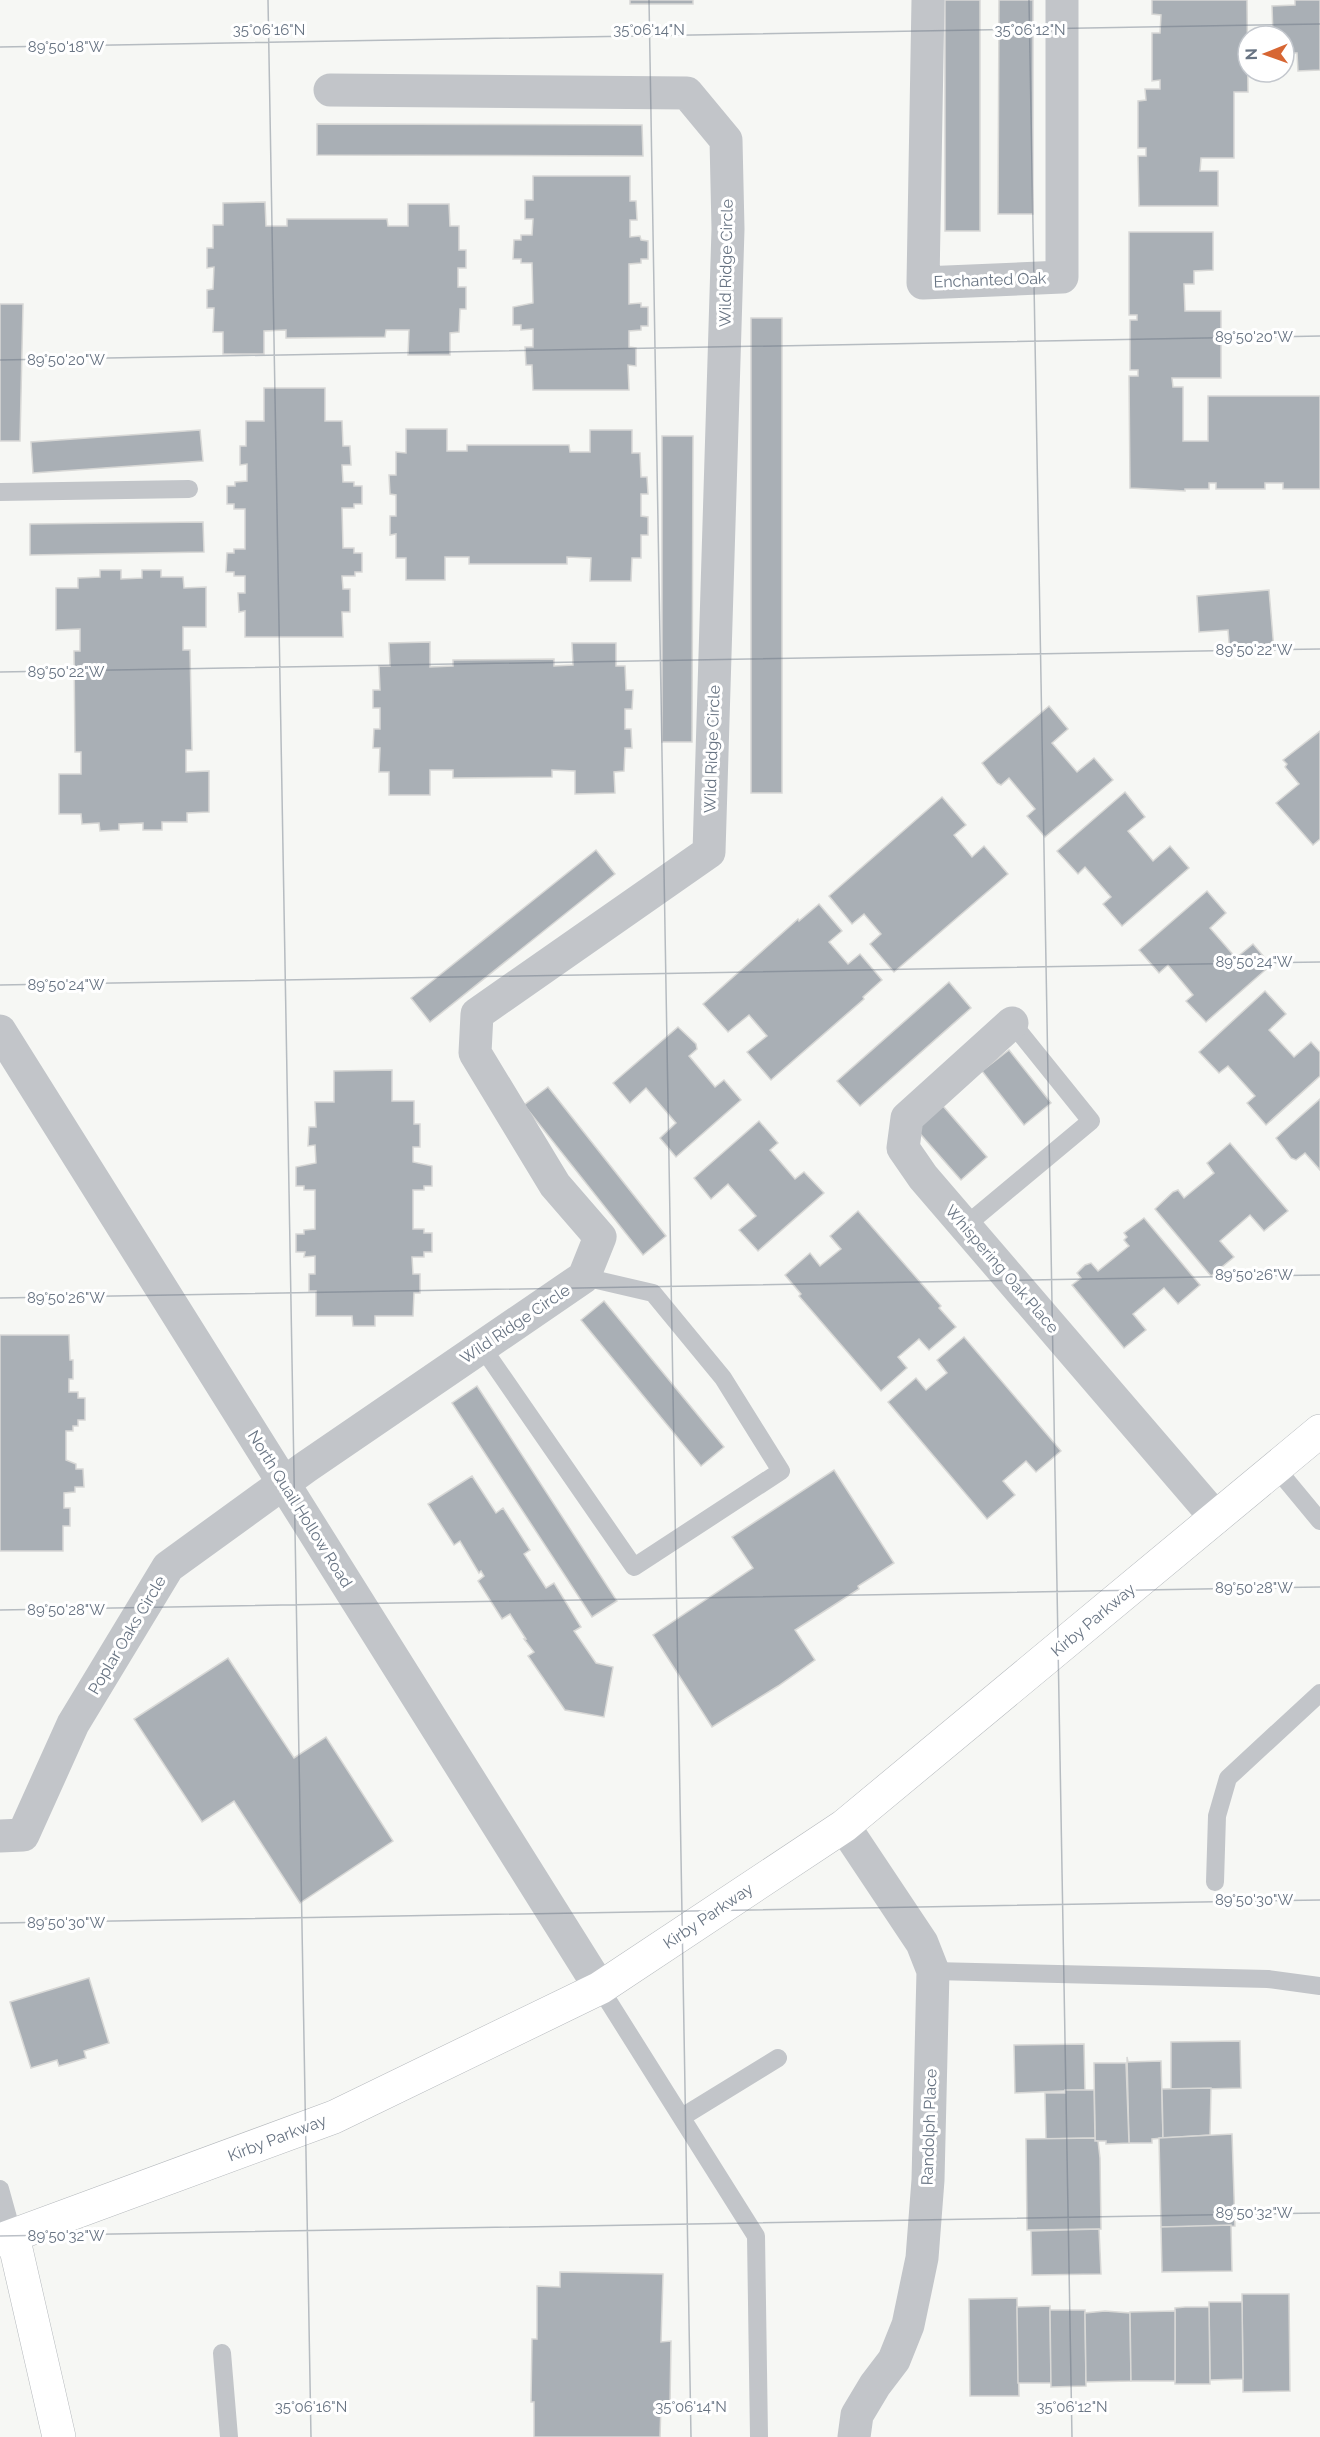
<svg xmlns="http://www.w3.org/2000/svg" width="1320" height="2437" font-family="Raleway,sans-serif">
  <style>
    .building { fill: #a9afb5; stroke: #d8d8d6; stroke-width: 1.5 }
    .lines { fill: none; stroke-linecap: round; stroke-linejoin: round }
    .secondary-casing { stroke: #b5b9bd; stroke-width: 34 }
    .lane { stroke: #c2c5c9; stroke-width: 18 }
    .street { stroke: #c2c5c9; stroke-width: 33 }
    .secondary { stroke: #fff; stroke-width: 33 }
    .ticks { fill: none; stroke: #687483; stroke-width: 1.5; stroke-opacity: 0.45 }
    .labels { text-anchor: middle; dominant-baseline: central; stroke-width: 6; stroke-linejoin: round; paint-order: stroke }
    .street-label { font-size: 16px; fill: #687483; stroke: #fff }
    .ticks-label { font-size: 15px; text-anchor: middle; fill: #687483; stroke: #fff; stroke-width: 6; stroke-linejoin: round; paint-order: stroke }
  </style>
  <rect width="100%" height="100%" fill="#f6f7f4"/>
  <!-- building -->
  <g class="building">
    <rect x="630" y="0" width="63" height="4"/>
    <rect x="945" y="0" width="35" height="231"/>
    <path d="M999,0H1033V214H998Z"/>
    <path d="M1152,0H1247L1248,92H1234V158H1201L1200,171H1218V206H1139L1138,156H1146V148H1138V101L1146,100L1145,89H1160V80L1152,81V33H1160L1161,15L1152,14Z"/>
    <path d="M1295,0H1320V70L1298,71L1297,53H1284V36H1273L1272,6L1295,5Z"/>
    <path d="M317,124L642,125L643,156L317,155Z"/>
    <path d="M533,176H630V201H636L637,220H630V237L640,236L641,240L648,241V259H641V263L629,264V304L641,303V307H648V326H641V330L629,331V347L636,348V366L628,365L629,390H533L532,365H526L525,347H533V329L521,330V325H513V307L533,303L532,263H521V259H513L514,240H521V235H532L533,219H525V200H533Z"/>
    <path d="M265,202L266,226H287V219H387L388,226H408V204H449L450,226H459V250H466V268H458V287H466V309H460L459,332L450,333V355H408L409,330H386L385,337L286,338V330L264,331V354H223V332H213L214,308H207V290L213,289L214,267L207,268V248H213V225H223V203Z"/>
    <path d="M1129,232H1213V270L1194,271V284H1184L1185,311H1221V378H1172L1173,387H1183V441H1208V396H1320V489H1283V483H1265V489H1216V483H1209V489H1185V491L1130,488L1129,376H1138V370H1130V320H1137V315H1129Z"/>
    <path d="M0,304H23L20,441H0Z"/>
    <rect x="751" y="318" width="31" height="475"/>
    <path d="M264,388H325V421H342L343,446H350L351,465H342L343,482H354V486H362V504H354V508H342L343,548H354V553H362V572H355V576H342L343,589H350V612H342L343,637H245V611L239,612L238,593H245V576H234V572H226L227,553H234V549H245V509H234V504H227V486H235V482L247,481V464L240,465V446H246V421H264Z"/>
    <path d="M406,429H447V451H467V445H569L570,452H590V430H632V453H640L641,477H647L648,494H641V516L648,517V535H641V558H632L631,581H590L591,558L567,557V564H469V557H445V580H406V558H396V534L390,535V516H396V495L390,494L389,475H396V452L406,453Z"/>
    <path d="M200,430L203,461L33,473L31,442Z"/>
    <path d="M662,436H693L692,742H662Z"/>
    <path d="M203,522L204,552L30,555V524Z"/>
    <path d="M100,570H121V579L142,578V570H161V577H183L184,588L206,587V627H183V650H190L192,750H186V772L209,771V812L187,813V822H162V830H143V823L119,824V830L100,831L99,823L82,824L81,814H59V774H81V752H75L74,651H80V629L56,630V588H78V578L100,577Z"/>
    <path d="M1269,590L1274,650L1230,654L1228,630L1199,632L1197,596Z"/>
    <path d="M430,642V667L453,666V660L554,659V666L573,665L572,643H616V666H625L626,690H633L632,709H625V729H631L632,748H625L624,771L614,772L615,793L575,794V771L552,770V777L453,778V770H430V795H389V772H379L380,748H373L374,729H380V708H373V690H380L379,666H390L389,643Z"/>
    <path d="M1049,706L1068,729L1052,743L1077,772L1094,758L1113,780L1045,837L1027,816L1035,809L1009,778L1001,785L997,783L982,763Z"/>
    <path d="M1320,731V839L1313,845L1276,803L1299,784L1285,767L1287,764L1283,760Z"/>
    <path d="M1125,792L1145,817L1128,831L1153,861L1170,846L1189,868L1122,926L1103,904L1111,897L1085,867L1078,874L1057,851Z"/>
    <path d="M942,797L966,825L954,835L972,857L984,846L1008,874L894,972L870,944L881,934L864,914L852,924L829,896Z"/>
    <path d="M596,850L615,874L430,1022L411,998Z"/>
    <path d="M1207,891L1226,913L1210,928L1236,958L1253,944L1271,965L1206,1022L1186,1001L1193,995L1168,965L1159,973L1139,950Z"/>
    <path d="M819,904L842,931L829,942L848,964L860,954L882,980L863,997L864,999L771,1080L747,1052L767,1036L749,1015L728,1032L703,1004L798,919L799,921Z"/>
    <path d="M949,982L971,1008L860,1106L837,1081Z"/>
    <path d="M1265,991L1286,1014L1269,1030L1294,1057L1311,1042L1320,1052V1076L1266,1125L1247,1103L1255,1096L1228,1066L1219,1073L1199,1052Z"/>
    <path d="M678,1027L696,1044L697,1049L689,1056L715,1087L724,1080L741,1100L676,1157L660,1138L676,1123L646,1088L630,1103L613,1083Z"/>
    <path d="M1009,1050L1051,1103L1024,1125L982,1071Z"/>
    <path d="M392,1070V1101H414V1124H420V1147H413V1162L432,1166V1186H424V1190H413V1229H424V1233H432V1252H424V1257H412L413,1274H420V1293H414L413,1316H375V1326H353L352,1316H316V1291H309V1274H315V1256L304,1257L305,1252H296V1234H304V1230L315,1229V1190H304V1186H296V1167L316,1163L315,1145L308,1146L309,1127H316L315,1102H334V1071Z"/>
    <path d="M548,1087L666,1236L643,1255L524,1105Z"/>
    <path d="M1320,1099V1170L1305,1153L1296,1160L1291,1158L1276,1138Z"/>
    <path d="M943,1106L987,1157L961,1180L916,1129Z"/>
    <path d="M759,1121L778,1143L770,1150L795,1179L804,1172L824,1193L758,1251L739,1230L756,1216L728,1184L711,1199L694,1178Z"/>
    <path d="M1230,1143L1288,1211L1264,1231L1250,1215L1220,1241L1234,1257L1211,1276L1155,1209L1173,1192L1178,1190L1184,1198L1214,1173L1207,1163Z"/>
    <path d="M858,1211L941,1306L939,1308L956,1327L929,1350L919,1339L898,1357L907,1368L881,1391L799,1296L801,1294L785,1275L810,1253L820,1266L841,1249L830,1236Z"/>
    <path d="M1144,1218L1200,1285L1178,1304L1164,1288L1133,1314L1146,1330L1124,1348L1072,1285L1081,1278L1077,1273L1085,1265L1091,1263L1098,1271L1129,1246L1124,1240L1127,1237L1124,1233Z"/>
    <path d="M604,1301L724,1447L701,1466L581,1320Z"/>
    <path d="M0,1335H69L70,1360H73V1379H69V1392H78V1398H85V1420H78V1426H73V1431H66V1460L76,1464V1469H83L84,1487H75V1492L64,1493V1508H70V1526H63V1551H0Z"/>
    <path d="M964,1337L1061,1451L1036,1472L1026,1461L1003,1481L1015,1495L987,1519L888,1402L916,1378L926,1390L947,1373L937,1360Z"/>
    <path d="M477,1386L617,1601L592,1617L452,1403Z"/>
    <path d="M834,1470L894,1563L858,1586L859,1589L795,1630L815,1660L778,1686L712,1727L653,1635L753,1568L732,1537Z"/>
    <path d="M472,1476L496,1513L503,1508L530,1550L524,1554L546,1588L554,1583L581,1627L574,1631L596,1663L613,1667L604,1717L565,1710L528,1656L534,1652L524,1639H526L510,1614L502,1619L478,1581L484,1576L481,1571L479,1573L460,1541L454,1545L428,1504Z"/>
    <path d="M228,1658L294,1758L326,1737L393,1841L300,1903L234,1801L202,1822L134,1719Z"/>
    <path d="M89,1978L109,2043L84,2051L86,2058L59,2066L57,2060L31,2068L10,2002Z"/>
    <path d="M1240,2041L1241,2088L1171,2090V2042Z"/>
    <path d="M1084,2044L1085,2090L1015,2093L1014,2045Z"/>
    <path d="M1127,2057L1128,2062L1161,2061L1163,2138L1152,2139V2143H1129Z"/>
    <path d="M1094,2063H1126L1129,2143L1106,2144V2141H1095Z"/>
    <path d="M1211,2088L1210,2135L1163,2138L1162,2089Z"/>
    <path d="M1065,2090H1094L1095,2138L1046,2139L1045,2093H1065Z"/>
    <path d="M1232,2134L1235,2226L1161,2227L1159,2138Z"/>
    <path d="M1095,2138V2141H1098L1100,2158L1101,2229L1027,2230L1026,2139Z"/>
    <path d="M1231,2225L1232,2271L1162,2272L1161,2227Z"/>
    <path d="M1099,2229L1101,2274L1032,2275L1031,2231Z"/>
    <path d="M560,2272L663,2274L661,2342L671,2341L670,2405L661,2404L660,2437H534V2402H531L532,2339H537V2286L560,2287Z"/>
    <path d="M1242,2294H1289L1290,2391L1243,2392Z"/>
    <path d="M1017,2298L1019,2396H970L969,2299Z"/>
    <path d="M1209,2302H1242L1243,2379L1210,2380Z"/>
    <path d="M1050,2306L1051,2383H1018L1017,2307Z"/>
    <path d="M1185,2307H1209L1210,2384H1175V2308Z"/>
    <path d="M1050,2310H1085L1086,2386L1051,2387Z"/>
    <path d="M1105,2311L1130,2313L1131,2381L1086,2382L1085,2313Z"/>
    <path d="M1175,2311V2381H1131L1130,2312Z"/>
  </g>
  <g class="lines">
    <!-- secondary casing -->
    <g class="secondary-casing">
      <g id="secondary">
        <path d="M13,2236L59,2437"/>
        <path d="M0,2240L334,2117L600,1988L844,1826L1320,1431"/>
      </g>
    </g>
    <!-- lane -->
    <g class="lane">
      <path d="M0,492L189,489"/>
      <path d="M965,1226L1091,1121L1012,1023"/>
      <path d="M482,1347L634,1567L781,1471L723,1378L653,1293L584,1277"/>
      <path d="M1276,1468L1320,1521"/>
      <path d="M1215,1882L1217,1816L1228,1778L1320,1693"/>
      <path d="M933,1971L1268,1979L1320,1986"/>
      <path d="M600,1988L756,2236L759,2437"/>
      <path d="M682,2117L778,2058"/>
      <path d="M0,2189L13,2236"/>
      <path d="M222,2353L229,2437"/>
    </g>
    <!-- street -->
    <g class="street">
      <path d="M928,0L923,283L1062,277V0"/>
      <path d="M1012,1023L907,1118L903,1148L923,1177L1216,1518"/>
      <path d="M0,1031L600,1988"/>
      <path d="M844,1826L922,1943L933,1971L928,2180L922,2258L908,2325L894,2360L875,2385L857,2415L854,2437"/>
      <path d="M0,1836L23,1835L73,1724L168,1567L306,1467L584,1277L600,1237L555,1185L475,1053L477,1014L709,852L728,229L726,140L687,93L330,90"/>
    </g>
    <!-- secondary -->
    <use href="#secondary" class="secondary"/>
  </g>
  <!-- ticks -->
  <path class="ticks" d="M268,0L311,2437M649,0L691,2437M1029,0L1072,2437M0,47L1320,24M0,360L1320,336M0,672L1320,649M0,985L1320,962M0,1298L1320,1275M0,1610L1320,1587M0,1923L1320,1900M0,2236L1320,2213"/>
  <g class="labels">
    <!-- street labels -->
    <g class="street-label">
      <text transform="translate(726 263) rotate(-89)">Wild Ridge Circle</text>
      <text transform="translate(990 280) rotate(-2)">Enchanted Oak</text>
      <text transform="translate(712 749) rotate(-88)">Wild Ridge Circle</text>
      <text transform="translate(1002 1269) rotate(49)">Whispering Oak Place</text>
      <text transform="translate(515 1324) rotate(-34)">Wild Ridge Circle</text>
      <text transform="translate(300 1509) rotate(58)">North Quail Hollow Road</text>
      <text transform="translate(1093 1620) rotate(-40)">Kirby Parkway</text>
      <text transform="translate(127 1635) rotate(-59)">Poplar Oaks Circle</text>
      <text transform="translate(708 1916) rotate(-34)">Kirby Parkway</text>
      <text transform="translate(929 2127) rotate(-88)">Randolph Place</text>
      <text transform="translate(277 2138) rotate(-21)">Kirby Parkway</text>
    </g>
  </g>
  <g class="ticks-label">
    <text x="269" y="35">35°06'16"N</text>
    <text x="649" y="35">35°06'14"N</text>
    <text x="1030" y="35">35°06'12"N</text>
    <text x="66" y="52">89°50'18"W</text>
    <text x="1254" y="342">89°50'20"W</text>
    <text x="66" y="365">89°50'20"W</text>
    <text x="1254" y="655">89°50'22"W</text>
    <text x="66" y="677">89°50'22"W</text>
    <text x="1254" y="967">89°50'24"W</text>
    <text x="66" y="990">89°50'24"W</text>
    <text x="1254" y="1280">89°50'26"W</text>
    <text x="66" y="1303">89°50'26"W</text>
    <text x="1254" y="1593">89°50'28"W</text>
    <text x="66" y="1615">89°50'28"W</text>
    <text x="1254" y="1905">89°50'30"W</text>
    <text x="66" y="1928">89°50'30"W</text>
    <text x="1254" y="2218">89°50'32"W</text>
    <text x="66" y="2241">89°50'32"W</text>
    <text x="311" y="2412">35°06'16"N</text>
    <text x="691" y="2412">35°06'14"N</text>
    <text x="1072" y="2412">35°06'12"N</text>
  </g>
  <!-- north arrow -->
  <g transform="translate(1266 54) rotate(269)"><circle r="28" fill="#ffffff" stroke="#c3c7cd" stroke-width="1.5"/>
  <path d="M0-4.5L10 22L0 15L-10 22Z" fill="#d76633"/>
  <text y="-9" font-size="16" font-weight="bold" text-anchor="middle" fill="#687483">N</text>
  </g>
</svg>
